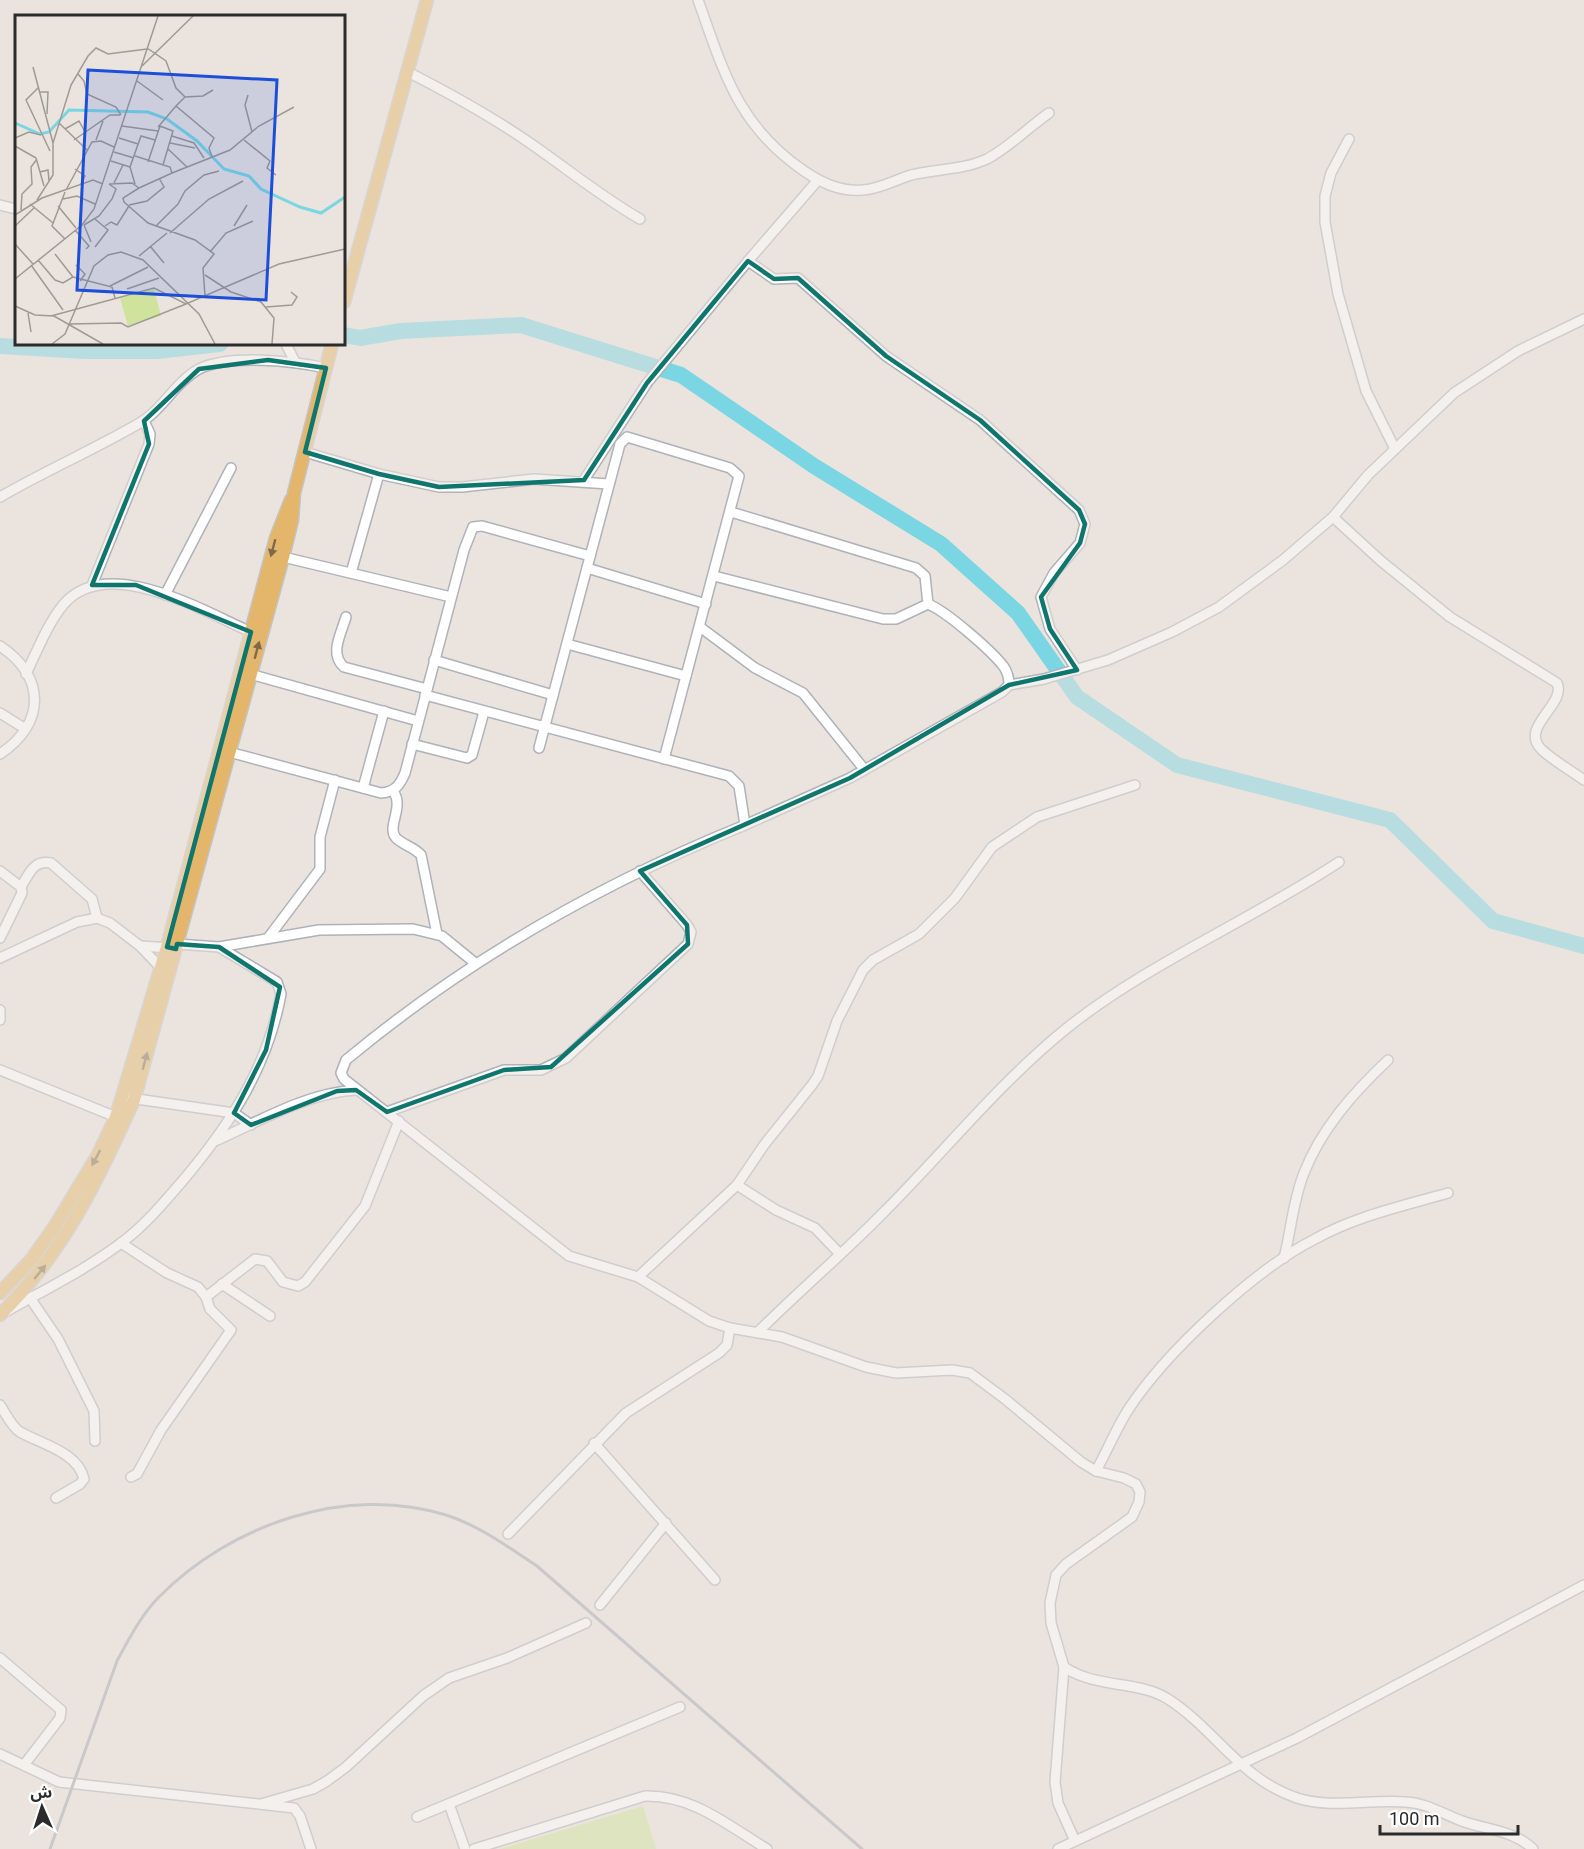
<svg xmlns="http://www.w3.org/2000/svg" width="1584" height="1849" font-family="Roboto,'Noto Sans Arabic',sans-serif">
  <style>
    .pitch { fill: #cfe39c }
    .lines { fill: none; stroke-linecap: round; stroke-linejoin: round }
    .river { stroke: #7bd6e3; stroke-width: 16 }
    .minor-casing { stroke: #aeb2ba; stroke-width: 12 }
    .major-casing { stroke: #c4c4c4; stroke-width: 15 }
    .minor { stroke: #fff; stroke-width: 9 }
    .major { stroke: #e3b66b; stroke-width: 12 }
    .rail { stroke: #a1a6b3; stroke-width: 3 }
    .oneway { fill: #7e6a48 }
    .marked { fill: none; stroke: #0f766e; stroke-width: 4.5; stroke-linejoin: round }
    .inset-river { fill: none; stroke: #7bd6e3; stroke-width: 3 }
    .inset-road { fill: none; stroke: #9e9a96; stroke-width: 1.5 }
    .view { fill: #1d4ed8; fill-opacity: 0.15; stroke: #1d4ed8; stroke-width: 3 }
    .inset-edge { fill: none; stroke: #2b2b2b; stroke-width: 3 }
  </style>
  <rect width="100%" height="100%" fill="#ebe4de"/>
  <!-- pitch -->
  <path class="pitch" d="M643,1806L656,1849H500Z"/>
  <g class="lines">
    <!-- river -->
    <g class="river">
      <path d="M344,335L360,338L401,331L521,325L681,375L814,466L941,544L1018,613L1077,697L1177,765L1390,820L1493,921L1584,946"/>
      <path d="M0,346L84,351H157L220,344"/>
    </g>
    <!-- minor casing -->
    <g class="minor-casing">
      <g id="minor">
        <path d="M698,0C724,72 737,125 804,171C822,183 840,192 863,190C880,189 895,180 911,175C936,169 963,170 987,159C1007,149 1030,126 1049,113"/>
        <path d="M408,72C449,93 489,115 527,141C565,167 600,196 640,219"/>
        <path d="M1349,139L1331,173L1325,196V222L1338,294L1366,391L1395,449"/>
        <path d="M818,180L748,261L774,279L798,278L886,356L980,420L1079,510L1085,524L1080,543L1054,573L1041,597L1050,629L1077,670"/>
        <path d="M0,205L16,209"/>
        <path d="M286,344L295,362"/>
        <path d="M305,452L379,474L439,487H462L534,479L609,484"/>
        <path d="M584,480L647,383L748,261"/>
        <path d="M0,497C45,471 93,450 138,424C162,411 175,382 199,369C230,354 294,361 326,368"/>
        <path d="M731,512L916,568L925,576L928,604"/>
        <path d="M1333,517L1381,561L1450,617L1557,683C1567,705 1518,727 1542,750C1554,761 1570,770 1584,780"/>
        <path d="M283,557L451,597"/>
        <path d="M587,568L706,604"/>
        <path d="M351,573L379,474"/>
        <path d="M714,576L883,619H896L928,604C946,611 992,651 1004,667C1008,673 1009,678 1009,685"/>
        <path d="M92,585L149,444L150,434L144,421"/>
        <path d="M165,595L231,468"/>
        <path d="M346,617C341,634 329,654 344,667L427,689"/>
        <path d="M700,627L755,668L803,693L864,769"/>
        <path d="M567,644L686,676"/>
        <path d="M0,646C46,676 46,724 0,754"/>
        <path d="M434,660L553,695"/>
        <path d="M26,674C37,651 47,625 63,605C106,553 203,611 251,632"/>
        <path d="M250,674L418,721"/>
        <path d="M425,695L729,776L739,786L745,825C602,883 465,961 346,1060L341,1073L344,1079L569,1256L638,1277L709,1321L730,1328L782,1337L866,1367L896,1373L952,1370L970,1373L1005,1399L1081,1462L1096,1471L1124,1478L1136,1484L1140,1492L1139,1502L1132,1517L1066,1564L1056,1575L1050,1603L1051,1623L1064,1667L1055,1782L1058,1803L1075,1841"/>
        <path d="M0,713L24,728"/>
        <path d="M412,744L467,758L472,755L484,712"/>
        <path d="M539,748L620,444L627,437L730,468L739,476L664,759"/>
        <path d="M229,752L381,793C395,792 400,785 405,773L464,550L473,527L482,526L590,556"/>
        <path d="M363,788L384,711"/>
        <path d="M393,791C405,807 386,827 396,838C403,845 414,847 421,855L437,934"/>
        <path d="M745,825L850,778L1002,692L1009,685L1044,679L1108,660L1172,632L1219,607L1283,560L1333,517L1368,475L1454,393L1518,351L1584,319"/>
        <path d="M0,871L21,887L22,893L0,938"/>
        <path d="M21,887C29,874 33,860 51,863L92,899L97,918"/>
        <path d="M268,938L320,869V837L335,780"/>
        <path d="M177,944L219,947L319,930L413,929L442,936L475,963"/>
        <path d="M140,946L171,948"/>
        <path d="M0,958L77,922L97,918L110,923L140,946L164,971"/>
        <path d="M0,1010V1020"/>
        <path d="M0,1070L116,1117"/>
        <path d="M130,1098L234,1113L251,1125"/>
        <path d="M387,1112L504,1070H541L566,1058L688,944L691,932L687,925L640,871"/>
        <path d="M215,1141C260,1121 306,1093 356,1090"/>
        <path d="M737,1185L776,1210L815,1228L840,1254"/>
        <path d="M121,1243L167,1273L198,1287L206,1297L210,1309L231,1330L161,1430L137,1474L131,1477"/>
        <path d="M1284,1258C1291,1231 1293,1200 1304,1173C1321,1129 1354,1092 1388,1060"/>
        <path d="M638,1277L737,1185L764,1145L812,1085L818,1076L837,1021L863,970L873,960L919,934L955,898L992,847L1037,817L1135,785"/>
        <path d="M222,1284L270,1316"/>
        <path d="M206,1297L255,1259L267,1261L283,1282L298,1286L305,1282L365,1206L399,1121"/>
        <path d="M30,1298L58,1339L94,1411L95,1441"/>
        <path d="M7,1311C46,1289 89,1268 125,1240C148,1222 166,1200 185,1178C231,1123 268,1066 281,994L277,982L219,947"/>
        <path d="M759,1331C800,1290 844,1253 884,1212C945,1151 1000,1082 1067,1028C1147,964 1253,919 1339,862"/>
        <path d="M0,1405C6,1414 11,1426 20,1432C41,1444 78,1452 84,1479L80,1484L56,1498"/>
        <path d="M594,1443L715,1580"/>
        <path d="M1096,1471C1107,1451 1116,1429 1128,1410C1165,1353 1254,1270 1315,1239C1356,1216 1403,1206 1448,1193"/>
        <path d="M508,1534L626,1413L719,1353L727,1345L730,1328"/>
        <path d="M600,1605L666,1523"/>
        <path d="M0,1658L61,1710L60,1718L24,1765"/>
        <path d="M1064,1667C1097,1689 1138,1680 1168,1699C1215,1729 1240,1779 1297,1798C1331,1809 1371,1799 1406,1802C1426,1803 1443,1814 1462,1821C1487,1830 1513,1830 1533,1849"/>
        <path d="M0,1754L59,1782L294,1808L300,1816L311,1849"/>
        <path d="M261,1804L313,1789L327,1781L346,1767L423,1696L449,1678L507,1658L586,1623"/>
        <path d="M449,1804L465,1849"/>
        <path d="M417,1817L680,1707"/>
        <path d="M474,1849L645,1796C693,1795 727,1825 767,1849"/>
        <path d="M1058,1849L1297,1738L1584,1585"/>
      </g>
    </g>
    <!-- major casing -->
    <g class="major-casing">
      <g id="major">
        <path d="M344,302L427,0"/>
        <path d="M0,1293L31,1260L55,1226L98,1155L116,1117L167,947L276,538L291,500"/>
        <path d="M0,1315C66,1250 96,1182 134,1100L283,557L292,520L294,493L332,344"/>
      </g>
    </g>
    <!-- minor -->
    <use href="#minor" class="minor"/>
    <!-- major -->
    <use href="#major" class="major"/>
    <!-- rail -->
    <path class="rail" d="M50,1849L117,1661C129,1639 141,1615 159,1597C231,1524 347,1484 446,1515C480,1526 508,1547 537,1566L862,1849"/>
  </g>
  <!-- one-way arrows -->
  <defs><path id="oneway-solid" d="M-6-.8H1V-3.2L6.5 0L1 3.2V.8H-6Z" transform="scale(1.5)"/></defs>
  <g class="oneway">
    <use href="#oneway-solid" transform="translate(273 548) rotate(105)"/>
    <use href="#oneway-solid" transform="translate(257 650) rotate(-75)"/>
    <use href="#oneway-solid" transform="translate(145 1061) rotate(-75)"/>
    <use href="#oneway-solid" transform="translate(96 1158) rotate(118)"/>
    <use href="#oneway-solid" transform="translate(40 1272) rotate(-51)"/>
  </g>
  <!-- marked area -->
  <path d="M0 0H1584V1849H0ZM748,261L774,279L798,278L886,356L980,420L1079,510L1085,524L1080,543L1041,597L1050,629L1077,670L1009,685L850,778L640,871L687,925L688,944L551,1067L504,1070L387,1112L356,1090L337,1091L251,1125L234,1113L266,1050L280,987L219,947L177,944L176,949L167,947L251,632L136,585H92L149,444L144,421L199,369L268,360L326,368L305,452L379,474L439,487L584,480L647,383Z" fill="#ebe4de" fill-opacity=".55" fill-rule="evenodd"/>
  <path class="marked" d="M748,261L774,279L798,278L886,356L980,420L1079,510L1085,524L1080,543L1041,597L1050,629L1077,670L1009,685L850,778L640,871L687,925L688,944L551,1067L504,1070L387,1112L356,1090L337,1091L251,1125L234,1113L266,1050L280,987L219,947L177,944L176,949L167,947L251,632L136,585H92L149,444L144,421L199,369L268,360L326,368L305,452L379,474L439,487L584,480L647,383Z"/>
  <!-- overview -->
  <g transform="translate(15 15)">
    <rect width="330" height="330" fill="#ebe4de"/>
    <path d="M139,274L146,301L113,311L105,283Z" fill="#cfe39c"/>
    <path class="inset-river" d="M0,108L25,119L34,117L54,95L133,97L152,104L182,126L209,154L234,161L246,174L285,192L306,198L330,182"/>
    <path class="inset-road" d="M132,33L151,46L161,73L170,82L188,81L198,75M127,51L178,1M18,52L38,128M63,59L69,66L72,79L101,92L106,100M122,66L148,85M23,73L11,85L35,136M24,77H33L32,99M233,80L230,90L237,117M170,82L161,91L199,123L194,133L197,142M44,108L72,135M107,111L143,116M143,112L161,91M50,114L64,106L69,115M157,121L179,128L189,143M0,123L14,117L26,120M104,123L123,129M59,125L95,100H105M81,125L88,106M229,125L255,146L252,153L261,160M155,128L180,133M0,131L21,143M153,134L172,152M99,137L119,143M21,143L29,171M96,146L115,152M133,147L145,111L158,116L148,150M60,154L70,161L66,169M25,157L33,155L34,166M157,158L215,135L244,111L279,92M99,168L108,150M94,169L117,168L124,173M120,169L115,152L126,121L140,125M51,175L77,127L86,126L99,132M48,184L62,181L80,189M22,185L38,160V128L56,70L73,41L81,33L93,39L132,34M109,187L133,208L180,225L199,239L188,253L190,281M109,187L108,183L124,173L157,158L155,152L120,141M15,189L38,208M114,190L132,186L149,172L144,163M43,191L61,213M6,195L7,179L17,169L16,152L22,144M0,200L27,183L78,165L88,169M69,210L84,201L97,184L101,174L94,169M69,210L76,227M0,211L19,193M90,211L96,207L102,210L114,191M141,211L163,189L170,176L189,160L204,156M219,211L232,190M60,215L74,231L71,234M155,218L194,184L228,166M50,224L37,211L50,177M0,229L18,249M135,231L149,248M80,232L93,215L80,204M195,237L211,218L238,206M40,239L58,262L97,272L100,283M124,241L152,218M23,245L40,265L48,268L58,262M16,250L48,295M61,250L70,259L65,266M190,260L216,277L246,287L259,303L257,329M0,264L67,210L79,194L143,1M95,271L133,252M112,274L144,263M0,291L20,300L39,301L88,329M251,292L277,290L282,282L276,277M13,298L16,317M36,301L139,273L171,289L264,249L330,234M55,309L106,308L113,312L171,289M37,329L50,319L79,251L93,240L106,237L128,245L184,299L200,329"/>
    <path class="view" d="M73,55L262,65L251,285L62,275Z"/>
    <rect width="330" height="330" class="inset-edge"/>
  </g>
  <!-- north arrow -->
  <g transform="translate(42 1807) rotate(357)" stroke="#ffffff" stroke-width="4.5" paint-order="stroke">
  <path d="M0-4.5L10 22L0 15L-10 22Z" fill="#2b2b2b"/>
  <text y="-9" font-size="16" font-weight="bold" text-anchor="middle" fill="#2b2b2b">ش</text>
  </g>
  <!-- scale -->
  <path d="M1380 1825v9h138v-9" fill="none" stroke="#2b2b2b" stroke-width="3"/>
  <text x="1389" y="1825" font-size="18" fill="#2b2b2b" stroke="#ffffff" stroke-width="4.5" paint-order="stroke">100 m</text>
</svg>
